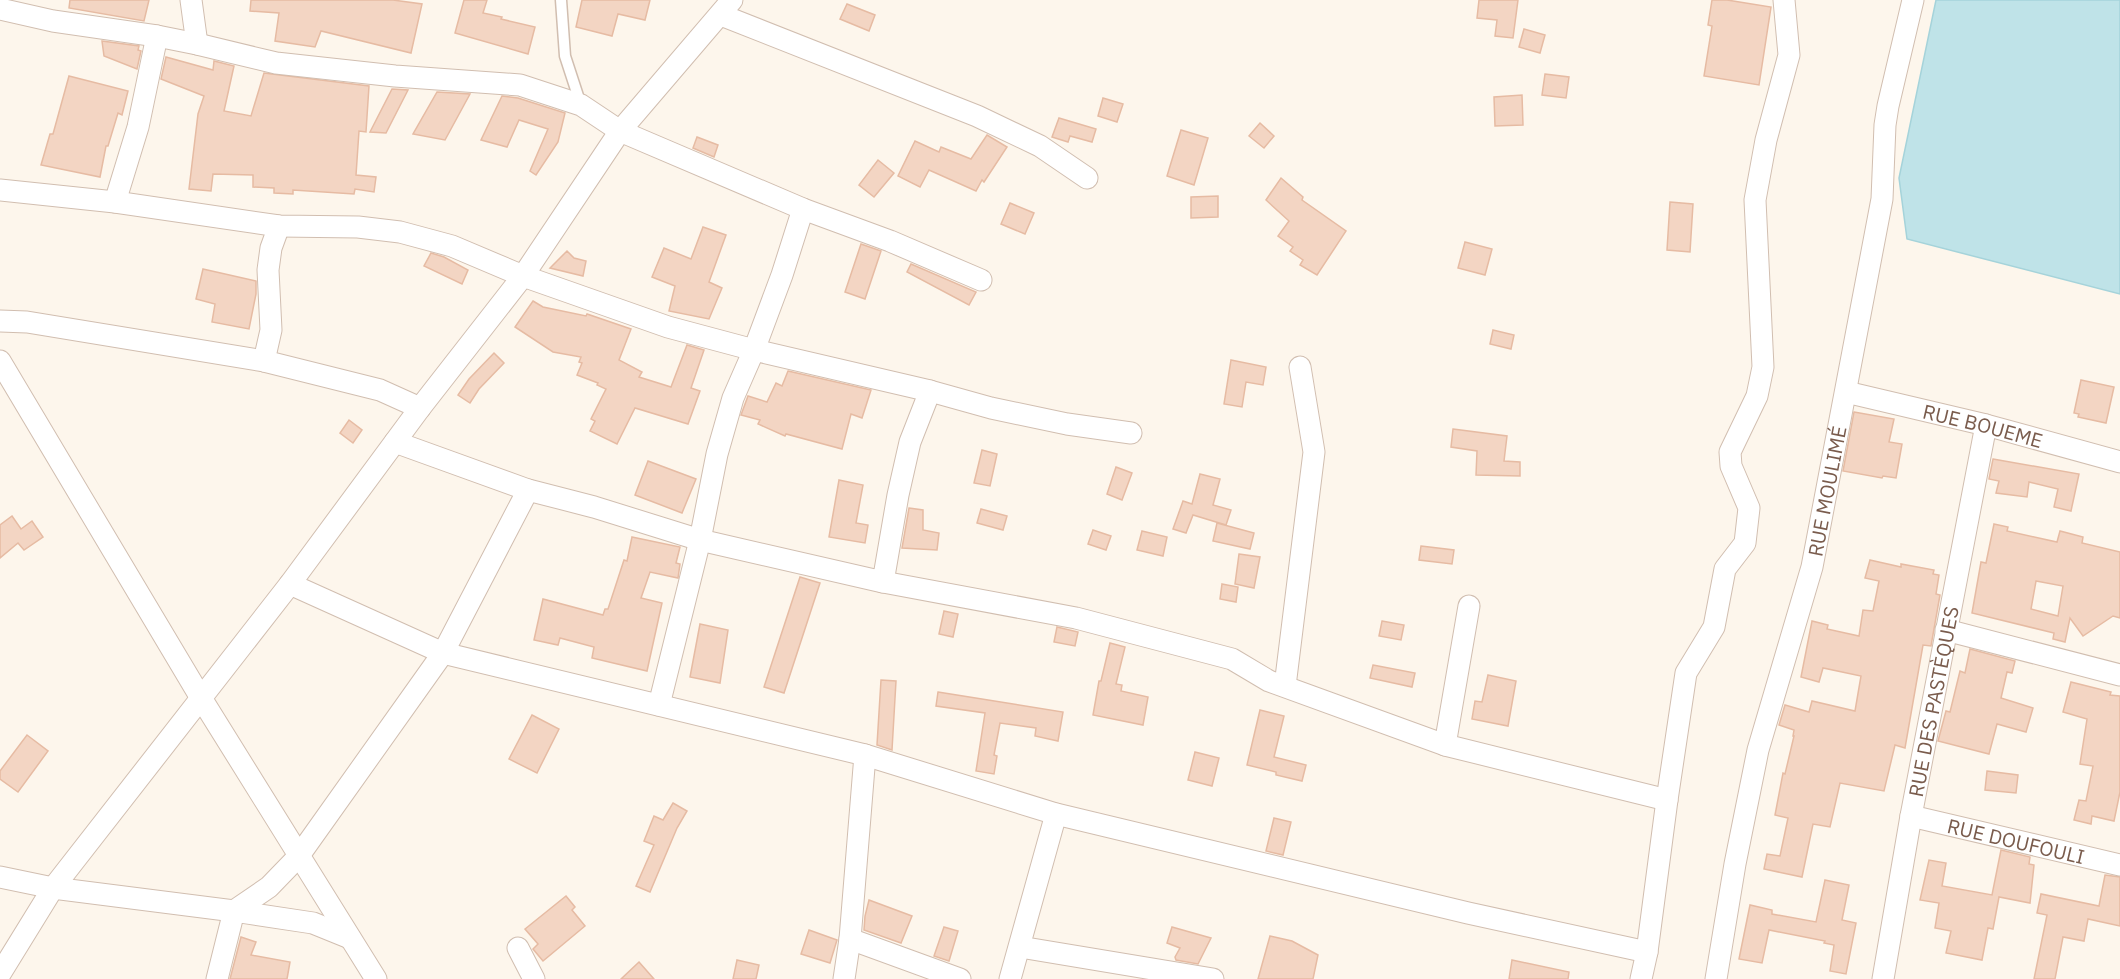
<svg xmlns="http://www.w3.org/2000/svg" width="2120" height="979" font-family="'IBM Plex Sans',sans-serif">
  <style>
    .water { fill: #bfe3e8; stroke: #a5d3da; stroke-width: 1.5 }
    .building { fill: #f3d5c3; stroke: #e6bba3; stroke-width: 1.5; fill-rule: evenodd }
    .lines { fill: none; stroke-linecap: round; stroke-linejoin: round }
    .lane-casing { stroke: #d1beb0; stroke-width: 13 }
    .street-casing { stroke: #d1beb0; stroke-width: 23 }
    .lane { stroke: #fff; stroke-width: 10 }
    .street { stroke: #fff; stroke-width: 21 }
    .labels { text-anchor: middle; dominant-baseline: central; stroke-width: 4.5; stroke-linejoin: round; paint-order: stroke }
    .street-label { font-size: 20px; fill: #7a5c4d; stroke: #fffaf3 }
  </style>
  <rect width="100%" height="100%" fill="#fdf6ec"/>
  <!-- water -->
  <path class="water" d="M1936,0H2120V294L1907,239L1899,178Z"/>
  <!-- building -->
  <g class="building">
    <path d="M70,0H149L144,21L69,8Z"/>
    <path d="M251,0H393L422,4L411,53L321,31L315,47L275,41L279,13L250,11Z"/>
    <path d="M464,0H487L483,13L502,17L501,19L535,27L528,54L455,33Z"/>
    <path d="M582,0H650L645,20L618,14L612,36L576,27Z"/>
    <path d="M1479,0H1518L1513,38L1495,36L1497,20L1477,18Z"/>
    <path d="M1712,0H1727L1771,7L1759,85L1704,76L1712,26L1708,25Z"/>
    <path d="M847,4L875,15L869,31L840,19Z"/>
    <path d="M1524,29L1545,35L1540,53L1519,47Z"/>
    <path d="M102,41L139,46L138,50L141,51L137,69L104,56Z"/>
    <path d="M166,57L213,70L214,61L234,66L224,111L251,116L264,73L369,86L366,132L359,131L356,175L376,177L374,192L355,189L354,194L293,190V194L274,193V188L253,187V175L213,174L211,191L189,189L198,114L204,96L161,79Z"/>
    <path d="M1545,74L1569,77L1566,98L1542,95Z"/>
    <path d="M69,76L128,91L122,115L118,113L108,146H106L100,177L41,165L50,134H53Z"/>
    <path d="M392,89L408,90L386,133L370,132Z"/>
    <path d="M437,92L470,94L445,140L413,134Z"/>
    <path d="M1522,95L1523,125L1495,126L1494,97Z"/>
    <path d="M502,96L518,98L565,113L558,142L536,175L530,171L548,129L519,120L507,147L481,140Z"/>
    <path d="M1103,98L1123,104L1117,122L1098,116Z"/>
    <path d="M1059,118L1096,129L1092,142L1070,136L1068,142L1052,137Z"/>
    <path d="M1260,123L1274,136L1264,148L1249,136Z"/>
    <path d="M1181,130L1208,138L1194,185L1167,176Z"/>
    <path d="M987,135L1007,147L984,182L982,180L976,191L929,170L920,187L898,176L915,141L939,152L941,147L971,159Z"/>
    <path d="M697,137L718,145L714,157L693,148Z"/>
    <path d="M878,160L894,173L874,197L859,185Z"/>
    <path d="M1281,178L1303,197L1302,200L1346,231L1317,275L1300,265L1303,260L1290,251L1293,247L1278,236L1289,221L1266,200Z"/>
    <path d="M1218,196V217L1191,218V197Z"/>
    <path d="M1670,202L1693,204L1690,252L1667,250Z"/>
    <path d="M1010,203L1034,213L1025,234L1001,224Z"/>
    <path d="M703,227L726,235L709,282L722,288L709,319L669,311L675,286L652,277L664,248L691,259Z"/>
    <path d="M1465,242L1492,249L1485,275L1458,268Z"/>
    <path d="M861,244L881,251L865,299L845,292Z"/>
    <path d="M567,251L574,258L586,261L583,276L550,268Z"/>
    <path d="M431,253L444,257L468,270L462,284L424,266Z"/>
    <path d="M911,264L976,292L969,305L907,272Z"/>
    <path d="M203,269L256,281V294L249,329L212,322L215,304L196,299Z"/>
    <path d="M533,301L543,307L586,316L587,314L631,329L619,360L642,372L639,377L671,387L687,345L704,350L691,388L700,391L688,424L635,408L617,444L590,431L595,421L591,419L606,389L597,385L598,383L577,375L582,363L579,362L581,357L553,352L515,327Z"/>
    <path d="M1493,330L1514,335L1511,349L1490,344Z"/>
    <path d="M494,353L504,363L479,389L470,403L458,395L469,379Z"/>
    <path d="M1231,360L1266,367L1263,385L1246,382L1242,407L1224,404Z"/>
    <path d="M788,371L871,390L862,418L851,414L842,449L786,434L785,436L758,424L760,420L741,415L748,396L767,402L776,383L782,386Z"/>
    <path d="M2081,380L2114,387L2106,423L2078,417L2079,414L2074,413Z"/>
    <path d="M1854,412L1894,419L1889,442L1902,444L1896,478L1883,476L1882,478L1843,471Z"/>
    <path d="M349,420L362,430L353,443L340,433Z"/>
    <path d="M1453,429L1507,436L1504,461L1520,462V476L1476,475L1477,451L1451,447Z"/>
    <path d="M982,450L997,454L990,486L974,483Z"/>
    <path d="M1993,459L2079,474L2071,511L2054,507L2058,489L2029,482L2027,497L1996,493L1999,481L1989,479Z"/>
    <path d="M648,461L696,479L682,513L635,495Z"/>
    <path d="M1116,467L1132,473L1122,500L1107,494Z"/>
    <path d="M1200,474L1220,479L1213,505L1231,510L1226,525L1193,515L1186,533L1173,529L1183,501L1192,504Z"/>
    <path d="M839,480L863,485L856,523L868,525L865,543L829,537Z"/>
    <path d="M909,508L923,510V530L939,533L937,550L902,548Z"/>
    <path d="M981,509L1007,516L1003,530L977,523Z"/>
    <path d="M12,516L21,529L32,521L43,537L24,550L18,543L0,558V525Z"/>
    <path d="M1217,523L1254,533L1250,549L1213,541Z"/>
    <path d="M1994,524L2008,527L2007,531L2057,542L2060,531L2083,537L2082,543L2120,552V618L2113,616L2083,636L2070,618L2065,642L2053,639L2054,633L1972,613L1981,562L1986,563ZM2036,581L2063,586L2058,616L2031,609Z"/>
    <path d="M1093,530L1111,536L1106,550L1088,544Z"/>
    <path d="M1142,531L1167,537L1163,556L1137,550Z"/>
    <path d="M632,537L680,547L676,563L680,564L678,578L650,572L641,598L662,603L647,671L592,658L594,647L560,638L558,645L534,640L543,599L603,615L605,609H608L624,560L627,561Z"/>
    <path d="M1421,546L1454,550L1452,564L1419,560Z"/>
    <path d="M1239,554L1260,557L1254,588L1235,584Z"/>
    <path d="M1870,560L1901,567V564L1934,570L1933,574L1939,575L1936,594L1940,595L1931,646L1923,645L1905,748L1895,745L1884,791L1840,783L1830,827L1813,824L1802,877L1764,869L1767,854L1780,856L1788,818L1775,815L1783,773L1785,774L1794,736H1793L1794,730L1779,725L1785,705L1809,712L1812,701L1855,711L1861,676L1823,668L1819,682L1801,677L1812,621L1828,625L1827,629L1859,636L1863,610L1873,611L1879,581L1865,578Z"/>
    <path d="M800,577L820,583L784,693L764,687Z"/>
    <path d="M1222,584L1238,587L1236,602L1220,599Z"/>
    <path d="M944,611L958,614L953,637L939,634Z"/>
    <path d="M1382,621L1404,625L1401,640L1379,636Z"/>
    <path d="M700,624L728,630L720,683L690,677Z"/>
    <path d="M1057,627L1078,632L1075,646L1054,642Z"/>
    <path d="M1110,643L1125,647L1116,684L1122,685L1121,691L1148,697L1143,725L1093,715L1099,681H1101Z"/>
    <path d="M1970,649L2015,661L2012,673L2007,672L2001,698L2033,708L2026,732L1997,724L1989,754L1938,741L1946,711L1950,712L1960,671L1965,673Z"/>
    <path d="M1373,665L1415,673L1412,687L1370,678Z"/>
    <path d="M1488,675L1516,681L1508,726L1472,719L1475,701L1482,702Z"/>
    <path d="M881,680L896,681L892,750L877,745Z"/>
    <path d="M2071,682L2111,692L2110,695L2120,696V792L2114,821L2092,816L2091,824L2074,820L2079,800L2086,801L2093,766L2080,764L2087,719L2063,712Z"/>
    <path d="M938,692L1063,712L1058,741L1035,736L1036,728L1000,723L994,755L997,756L994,774L976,771L985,713L936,706Z"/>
    <path d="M1260,710L1284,716L1274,757L1306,765L1302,781L1276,775V772L1247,765Z"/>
    <path d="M532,715L559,729L537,773L509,759Z"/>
    <path d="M27,735L48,751L18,792L0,779V771Z"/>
    <path d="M1195,752L1219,758L1212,786L1188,780Z"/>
    <path d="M1987,771L2018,775L2016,793L1985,790Z"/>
    <path d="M673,803L687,811L677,828L650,892L636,886L654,845L644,841L654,816L663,820Z"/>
    <path d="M1274,818L1291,822L1283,855L1266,851Z"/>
    <path d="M2001,850L2030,857L2029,864L2034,865L2030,903L1999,897L1993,929L1988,928L1982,960L1946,953L1951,931L1935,928L1939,903L1920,900L1929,860L1946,863L1942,886L1992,895Z"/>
    <path d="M2105,875L2120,877V926L2088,919L2084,941L2063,937L2055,979H2034L2047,915L2037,913L2041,894L2099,906Z"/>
    <path d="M1825,880L1849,885L1842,920L1856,923L1846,974L1830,971L1834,945L1824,943L1825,941L1769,930L1762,963L1739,959L1750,905L1772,910V914L1816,922Z"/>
    <path d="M566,896L575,907L572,910L585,926L543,961L533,949L538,944L525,929Z"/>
    <path d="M869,900L912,916L901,943L864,930L865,916Z"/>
    <path d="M944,927L958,931L949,961L934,956Z"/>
    <path d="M1172,927L1211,938L1198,964L1176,960L1175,957L1180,948L1167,943Z"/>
    <path d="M809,930L837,940L830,963L801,954Z"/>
    <path d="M1270,936L1292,941L1318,955L1313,979H1258Z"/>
    <path d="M241,937L256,942L251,955L290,962L287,979H230Z"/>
    <path d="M737,960L759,965L756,979H733Z"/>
    <path d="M1512,960L1569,972L1568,979H1509Z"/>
    <path d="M639,962L654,979H621Z"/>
  </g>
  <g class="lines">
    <!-- lane casing -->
    <g class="lane-casing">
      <path id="lane" d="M561,0L565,56L581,105"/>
    </g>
    <!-- street casing -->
    <g class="street-casing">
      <g id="street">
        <path d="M191,0L197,44"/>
        <path d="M0,9L53,21L157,36L197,44L276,63L395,76L520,85L581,105L620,131L803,209L890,241L981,280"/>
        <path d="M721,15L977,116L1040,146L1087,178"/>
        <path d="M0,190L115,202L279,226L358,227L400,232L452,246L523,276L668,327L754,350L930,391L991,408L1067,424L1131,433"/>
        <path d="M115,202L138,127L157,36"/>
        <path d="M0,321L27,322L264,361L380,390L420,408"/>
        <path d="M0,361L201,698L376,979"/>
        <path d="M264,361L271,330L268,270L271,248L279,226"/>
        <path id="s1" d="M1846,392L1986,425L2120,462"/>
        <path d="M395,442L528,490L594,507L700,540L883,582L898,495L910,442L930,391"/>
        <path d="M883,582L1076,618L1232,659L1269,681L1445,745L1667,800"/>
        <path d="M290,584L443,653L865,755L1056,814L1468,913L1647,952"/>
        <path d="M1946,630L2120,675"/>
        <path d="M1285,686L1314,452L1300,367"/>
        <path d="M659,705L700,540L717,454L733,398L754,350L782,275L803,209"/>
        <path d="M1445,745L1469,606"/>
        <path id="s2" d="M1911,816L2120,865"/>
        <path d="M0,877L53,888L234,911L269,887L298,857L443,653L528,490"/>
        <path d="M850,939L960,979"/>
        <path d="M1020,947L1213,979"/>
        <path d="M518,948L534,979"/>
        <path d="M0,974L53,888L290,584L420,408L523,276L620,131L732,0"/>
        <path d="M217,979L234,911L313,923L350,938"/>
        <path d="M844,979L850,939L865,755"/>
        <path d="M1010,979L1056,814"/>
        <path d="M1641,979L1647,952L1667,800L1686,673L1714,627L1725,569L1745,543L1749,508L1731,466L1730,452L1757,396L1763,367L1755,200L1766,140L1789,55L1784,0"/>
        <path id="s3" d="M1716,979L1735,864L1758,750L1812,567L1882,199L1885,125L1888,106L1913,0"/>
        <path id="s4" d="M1883,979L1911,816L1986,425"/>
      </g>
    </g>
    <!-- lane -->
    <use href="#lane" class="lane"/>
    <!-- street -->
    <use href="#street" class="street"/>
  </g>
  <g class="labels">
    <!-- street labels -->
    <g class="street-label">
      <text stroke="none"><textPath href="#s1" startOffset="141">RUE BOUEME</textPath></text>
      <text stroke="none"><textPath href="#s3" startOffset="501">RUE MOULIMÉ</textPath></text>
      <text stroke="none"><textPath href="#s4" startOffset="282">RUE DES PASTÈQUES</textPath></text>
      <text stroke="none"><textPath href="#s2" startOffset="108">RUE DOUFOULI</textPath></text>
    </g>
  </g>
</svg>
